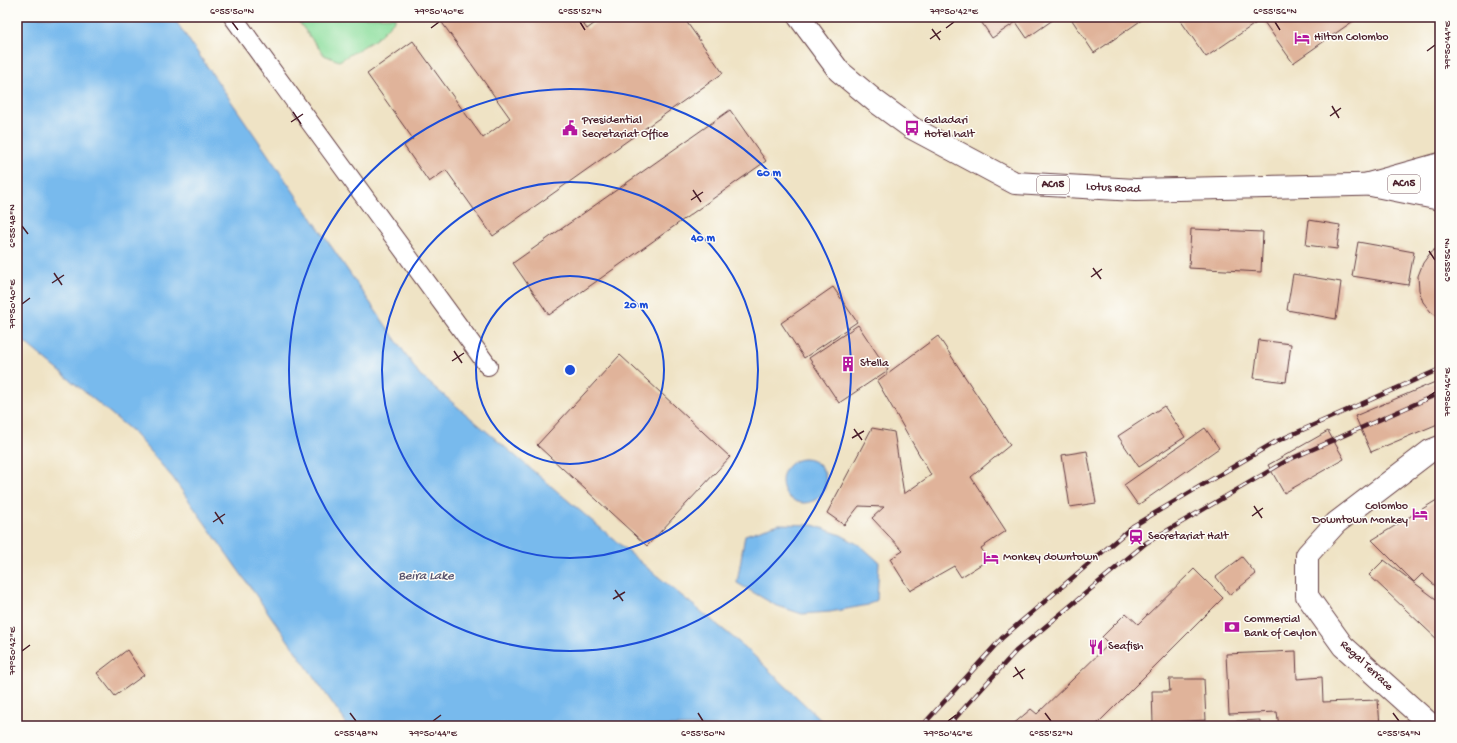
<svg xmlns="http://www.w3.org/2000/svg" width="1457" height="743" font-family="'Gochi Hand',sans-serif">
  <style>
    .green { fill: #8edf9f; stroke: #6c7f65 }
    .water { fill: #78baed; stroke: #616c8c }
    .building { fill: #e0b39a }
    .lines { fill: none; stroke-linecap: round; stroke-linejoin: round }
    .lane-casing { stroke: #633c42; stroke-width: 20 }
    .street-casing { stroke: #633c42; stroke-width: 24 }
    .primary-casing { stroke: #633c42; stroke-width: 24 }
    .highway-casing { stroke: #633c42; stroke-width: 24 }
    .lane { stroke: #fff; stroke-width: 18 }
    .street { stroke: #fff; stroke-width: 22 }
    .primary { stroke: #fff; stroke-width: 22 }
    .highway { stroke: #fff; stroke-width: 22 }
    .rail-casing { stroke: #4a1f2b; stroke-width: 4.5 }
    .rail { stroke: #fdfcf7; stroke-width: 3; stroke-dasharray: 9; stroke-linecap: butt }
    .ticks { fill: none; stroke: #4a1f2b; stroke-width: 1.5 }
    .ring { fill: none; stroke: #1d4ed8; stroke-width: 2 }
    .labels { text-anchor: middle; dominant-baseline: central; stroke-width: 3; stroke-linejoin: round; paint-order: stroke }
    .shield { fill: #fdfcf7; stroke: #806168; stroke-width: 1 }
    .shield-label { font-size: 11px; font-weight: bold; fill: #4a1f2b }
    .poi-label { font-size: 12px; fill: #4a1f2b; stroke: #fdfcf7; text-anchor: start }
    .street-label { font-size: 12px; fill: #4a1f2b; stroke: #fdfcf7 }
    .water-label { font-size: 13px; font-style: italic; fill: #5a556f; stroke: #fdfcf7 }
    .centre { fill: #1d4ed8; stroke: #fdfcf7; stroke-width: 2 }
    .ring-label { font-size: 12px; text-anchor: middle; font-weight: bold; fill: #1d4ed8; stroke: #fdfcf7; stroke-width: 3; stroke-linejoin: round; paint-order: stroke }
    .neatline { fill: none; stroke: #4a1f2b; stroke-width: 1.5 }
    .ticks-label { font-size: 10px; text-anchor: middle; fill: #4a1f2b }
  </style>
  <rect width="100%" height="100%" fill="#fdfcf7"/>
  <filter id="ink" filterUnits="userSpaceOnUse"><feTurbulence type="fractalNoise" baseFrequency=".025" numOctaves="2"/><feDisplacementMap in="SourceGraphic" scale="8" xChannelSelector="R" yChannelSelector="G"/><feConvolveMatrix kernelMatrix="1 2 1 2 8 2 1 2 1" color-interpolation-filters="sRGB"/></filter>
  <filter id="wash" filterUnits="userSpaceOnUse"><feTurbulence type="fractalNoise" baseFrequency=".012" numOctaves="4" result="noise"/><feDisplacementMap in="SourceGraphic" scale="16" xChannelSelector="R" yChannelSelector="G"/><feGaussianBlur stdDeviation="0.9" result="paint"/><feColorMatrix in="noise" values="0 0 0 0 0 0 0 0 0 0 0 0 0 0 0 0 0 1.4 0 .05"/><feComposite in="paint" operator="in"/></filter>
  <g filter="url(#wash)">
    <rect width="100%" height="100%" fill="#efe3c5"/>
    <!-- green -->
    <path class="green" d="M295,17H395V20L376,39L339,61L324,55Z"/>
    <!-- water -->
    <g class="water">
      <path d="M17,17H173L420,375L650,570L746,648L827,726H345V721L173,478L132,431L17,336Z"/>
      <circle cx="804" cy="481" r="22"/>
      <path d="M779,524L813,525L841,535L861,546L879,562L877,600L868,605L830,612L802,614L775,605L737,583L745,535Z"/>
    </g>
    <g id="blocks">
      <!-- building -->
      <g class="building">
        <path d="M438,17H578L587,29L603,17H683L723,73L493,236L446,170L429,182L404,146L413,139L367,74L413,41L483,138L510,118Z"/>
        <path d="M978,17H1057L1027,38L1016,22L992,38Z"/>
        <path d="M1070,17H1146L1094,53Z"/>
        <path d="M1178,17H1359L1293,63L1262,19L1206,57Z"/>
        <path d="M730,110L766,161L549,315L513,263Z"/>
        <path d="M1309,220L1340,225L1337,249L1306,245Z"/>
        <path d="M1191,229L1263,232L1261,272L1189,268Z"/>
        <path d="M1358,242L1414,252L1408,285L1352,276Z"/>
        <path d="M1440,246V318L1431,312L1423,302L1419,290L1418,276L1423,263L1431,252Z"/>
        <path d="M1293,274L1341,282L1336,319L1287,310Z"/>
        <path d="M833,287L857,322L804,358L781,323Z"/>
        <path d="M858,325L888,370L839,403L809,358Z"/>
        <path d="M938,336L1010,445L971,477L1006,531L981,548L988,560L961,577L954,566L910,591L890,559L903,551L872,518L884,507L859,506L844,525L827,513L872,428L894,432L904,494L931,475L877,381Z"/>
        <path d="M1259,340L1291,344L1286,382L1254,378Z"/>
        <path d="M620,355L730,457L647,546L537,445Z"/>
        <path d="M1440,380V423L1371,452L1355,416Z"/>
        <path d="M1164,406L1185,437L1139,467L1118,436Z"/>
        <path d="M1205,428L1219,448L1138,505L1124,485Z"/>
        <path d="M1328,431L1344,459L1284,493L1268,465Z"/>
        <path d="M1087,451L1096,503L1070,507L1062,455Z"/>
        <path d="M1440,498V590L1422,574L1414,582L1372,540Z"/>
        <path d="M1242,557L1256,574L1230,595L1216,577Z"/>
        <path d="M1384,560L1440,602V642L1369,575Z"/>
        <path d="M1194,569L1223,598L1095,726H1011L1031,709L1037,714L1109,644L1102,637L1126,613L1138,624Z"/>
        <path d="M127,650L144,675L115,696L97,673Z"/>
        <path d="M1296,651L1297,679L1322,677L1323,702L1378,700L1380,726H1279L1277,712L1229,714L1226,654Z"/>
        <path d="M1169,679H1204L1206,720L1153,723L1152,691H1170Z"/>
        <path d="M1260,720V726H1172L1171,725Z"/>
      </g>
    </g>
  </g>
  <g filter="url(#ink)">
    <use href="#blocks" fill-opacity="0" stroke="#633c42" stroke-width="1"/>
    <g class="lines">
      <!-- lane casing -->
      <g class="lane-casing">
        <path id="lane" d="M233,17L488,366"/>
      </g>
      <!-- street casing -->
      <g class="street-casing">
        <path id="street" d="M1432,726L1343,646L1307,596V555L1336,523L1430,451L1440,447"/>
      </g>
      <!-- primary casing -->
      <g class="primary-casing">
        <g id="primary">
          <path id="s1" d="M799,17L839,71L875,101L912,128L1015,183L1135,190L1440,183"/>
        </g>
      </g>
      <!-- highway casing -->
      <g class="highway-casing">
        <g id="highway">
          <path d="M1368,184L1440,164"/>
          <path d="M1371,185L1440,199"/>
        </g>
      </g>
      <!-- lane -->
      <use href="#lane" class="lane"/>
      <!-- street -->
      <use href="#street" class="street"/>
      <!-- primary -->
      <use href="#primary" class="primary"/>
      <!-- highway -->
      <use href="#highway" class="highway"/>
      <!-- rail casing -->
      <g class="rail-casing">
        <g id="rail">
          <path d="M922,726L1002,638L1133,526L1275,442L1440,369"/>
          <path d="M948,726L1016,651L1146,543L1286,461L1440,393"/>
        </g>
      </g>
      <!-- rail -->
      <use href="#rail" class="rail"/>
    </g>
  </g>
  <!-- ticks -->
  <path class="ticks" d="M232,22L238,30M580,22L585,30M1275,22L1280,30M431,28L439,22M946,28L954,22M932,29L940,40M930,39L941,31M1427,51L1435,45M1332,106L1339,118M293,112L301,124M1330,116L1341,108M291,122L303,114M693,190L701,202M691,200L703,192M22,226L28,234M1429,251L1435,260M1093,268L1101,279M54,273L62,285M1091,277L1102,269M52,283L64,275M22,304L30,298M454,351L462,363M452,361L464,353M1427,398L1435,392M854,429L862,440M852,438L864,431M1254,506L1262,518M215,512L223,524M1252,516L1263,508M213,522L225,514M615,590L623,601M613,599L625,592M22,651L30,645M1015,667L1023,679M1013,677L1025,669M350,713L356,721M698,713L703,721M1045,713L1051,721M1393,713L1399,721M433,721L441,715M948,721L956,715"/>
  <!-- distance rings -->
  <g class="ring">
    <circle cx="570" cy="370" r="94"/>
    <circle cx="570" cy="370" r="188"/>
    <circle cx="570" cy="370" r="281"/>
  </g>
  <!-- icons -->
  <defs>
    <g id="hotel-bare" transform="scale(1.2)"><path d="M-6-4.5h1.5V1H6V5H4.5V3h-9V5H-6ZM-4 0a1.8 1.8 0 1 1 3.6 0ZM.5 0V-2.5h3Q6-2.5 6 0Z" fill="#b5179e" stroke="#fdfcf7" stroke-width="2.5" paint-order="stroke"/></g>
    <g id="civic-bare" transform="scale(1.2)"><path d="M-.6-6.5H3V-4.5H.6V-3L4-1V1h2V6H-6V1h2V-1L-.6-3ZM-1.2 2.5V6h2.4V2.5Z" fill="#b5179e" stroke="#fdfcf7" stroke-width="2.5" paint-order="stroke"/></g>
    <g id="bus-bare" transform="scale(1.2)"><path d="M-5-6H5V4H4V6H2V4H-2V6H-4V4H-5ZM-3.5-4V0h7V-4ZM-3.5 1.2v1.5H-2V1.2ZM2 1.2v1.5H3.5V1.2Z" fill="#b5179e" stroke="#fdfcf7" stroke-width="2.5" paint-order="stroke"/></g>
    <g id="building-bare" transform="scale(1.2)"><path d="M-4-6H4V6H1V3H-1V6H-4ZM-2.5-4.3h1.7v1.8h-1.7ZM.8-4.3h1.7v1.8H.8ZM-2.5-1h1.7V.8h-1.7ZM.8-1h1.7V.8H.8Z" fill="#b5179e" stroke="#fdfcf7" stroke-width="2.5" paint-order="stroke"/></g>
    <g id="station-bare" transform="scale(1.2)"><path d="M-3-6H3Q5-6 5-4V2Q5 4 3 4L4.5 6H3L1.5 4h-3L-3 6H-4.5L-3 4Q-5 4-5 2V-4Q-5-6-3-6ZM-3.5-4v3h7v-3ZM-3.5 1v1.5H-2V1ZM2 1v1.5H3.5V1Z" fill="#b5179e" stroke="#fdfcf7" stroke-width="2.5" paint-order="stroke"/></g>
    <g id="bank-bare" transform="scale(1.2)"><path d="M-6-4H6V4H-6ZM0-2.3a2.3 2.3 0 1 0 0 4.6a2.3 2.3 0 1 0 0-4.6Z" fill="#b5179e" stroke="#fdfcf7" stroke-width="2.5" paint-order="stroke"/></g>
    <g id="restaurant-bare" transform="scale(1.2)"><path d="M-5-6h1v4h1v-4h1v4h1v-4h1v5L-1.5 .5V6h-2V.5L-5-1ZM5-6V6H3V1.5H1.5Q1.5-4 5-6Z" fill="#b5179e" stroke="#fdfcf7" stroke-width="2.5" paint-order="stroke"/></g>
  </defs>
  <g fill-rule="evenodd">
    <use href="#hotel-bare" x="1302" y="38"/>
    <use href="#civic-bare" x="570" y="128"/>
    <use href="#bus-bare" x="912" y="128"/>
    <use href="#building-bare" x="848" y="364"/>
    <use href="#hotel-bare" x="1420" y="514"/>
    <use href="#station-bare" x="1136" y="537"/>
    <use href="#hotel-bare" x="991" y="558"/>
    <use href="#bank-bare" x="1232" y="627"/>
    <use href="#restaurant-bare" x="1096" y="647"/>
  </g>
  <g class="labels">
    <!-- shield labels -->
    <g class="shield">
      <rect x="1388" y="175" width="32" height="18" rx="3"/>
      <rect x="1037" y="176" width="32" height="18" rx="3"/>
    </g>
    <g class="shield-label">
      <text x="1404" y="184">AC15</text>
      <text x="1053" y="185">AC15</text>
    </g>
    <!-- poi labels -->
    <g class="poi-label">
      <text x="1314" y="38">Hilton Colombo</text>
      <text x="582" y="121">Presidential<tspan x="582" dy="14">Secretariat Office</tspan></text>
      <text x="924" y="121">Galadari<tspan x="924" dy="14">Hotel halt</tspan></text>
      <text x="860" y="364">Stella</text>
      <text x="1408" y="507" text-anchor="end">Colombo<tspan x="1408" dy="14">Downtown Monkey</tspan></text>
      <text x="1148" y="537">Secretariat Halt</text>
      <text x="1003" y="558">Monkey downtown</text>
      <text x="1244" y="620">Commercial<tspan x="1244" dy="14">Bank of Ceylon</tspan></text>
      <text x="1108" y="647">Seafish</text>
    </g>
    <!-- street labels -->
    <g class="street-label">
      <text stroke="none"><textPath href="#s1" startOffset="375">Lotus Road</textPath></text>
      <text transform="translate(1366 666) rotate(43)">Regal Terrace</text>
    </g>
    <!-- water labels -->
    <g class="water-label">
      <text x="426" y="576">Beira Lake</text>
    </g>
  </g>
  <circle cx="570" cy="370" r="6" class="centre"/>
  <g class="ring-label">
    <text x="769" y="176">60 m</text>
    <text x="703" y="241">40 m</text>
    <text x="636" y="308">20 m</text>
  </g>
  <!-- margin -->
  <rect width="1457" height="743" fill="none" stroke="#fdfcf7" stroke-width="44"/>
  <rect x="22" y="22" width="1413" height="699" class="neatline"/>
  <g class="ticks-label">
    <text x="232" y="14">6°55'50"N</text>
    <text x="439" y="14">79°50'40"E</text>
    <text x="580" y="14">6°55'52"N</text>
    <text x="954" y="14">79°50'42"E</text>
    <text x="1275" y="14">6°55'56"N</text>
    <text transform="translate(1446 45) rotate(-90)" y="4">79°50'44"E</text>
    <text transform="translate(11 226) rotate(-90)" y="4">6°55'48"N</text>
    <text transform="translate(1446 260) rotate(-90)" y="4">6°55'56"N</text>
    <text transform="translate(11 304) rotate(-90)" y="4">79°50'40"E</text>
    <text transform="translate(1446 392) rotate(-90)" y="4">79°50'46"E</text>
    <text transform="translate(11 651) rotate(-90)" y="4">79°50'42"E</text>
    <text x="356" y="736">6°55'48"N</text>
    <text x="433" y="736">79°50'44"E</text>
    <text x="703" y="736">6°55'50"N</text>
    <text x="948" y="736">79°50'46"E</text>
    <text x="1051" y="736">6°55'52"N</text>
    <text x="1399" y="736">6°55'54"N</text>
  </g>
</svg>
